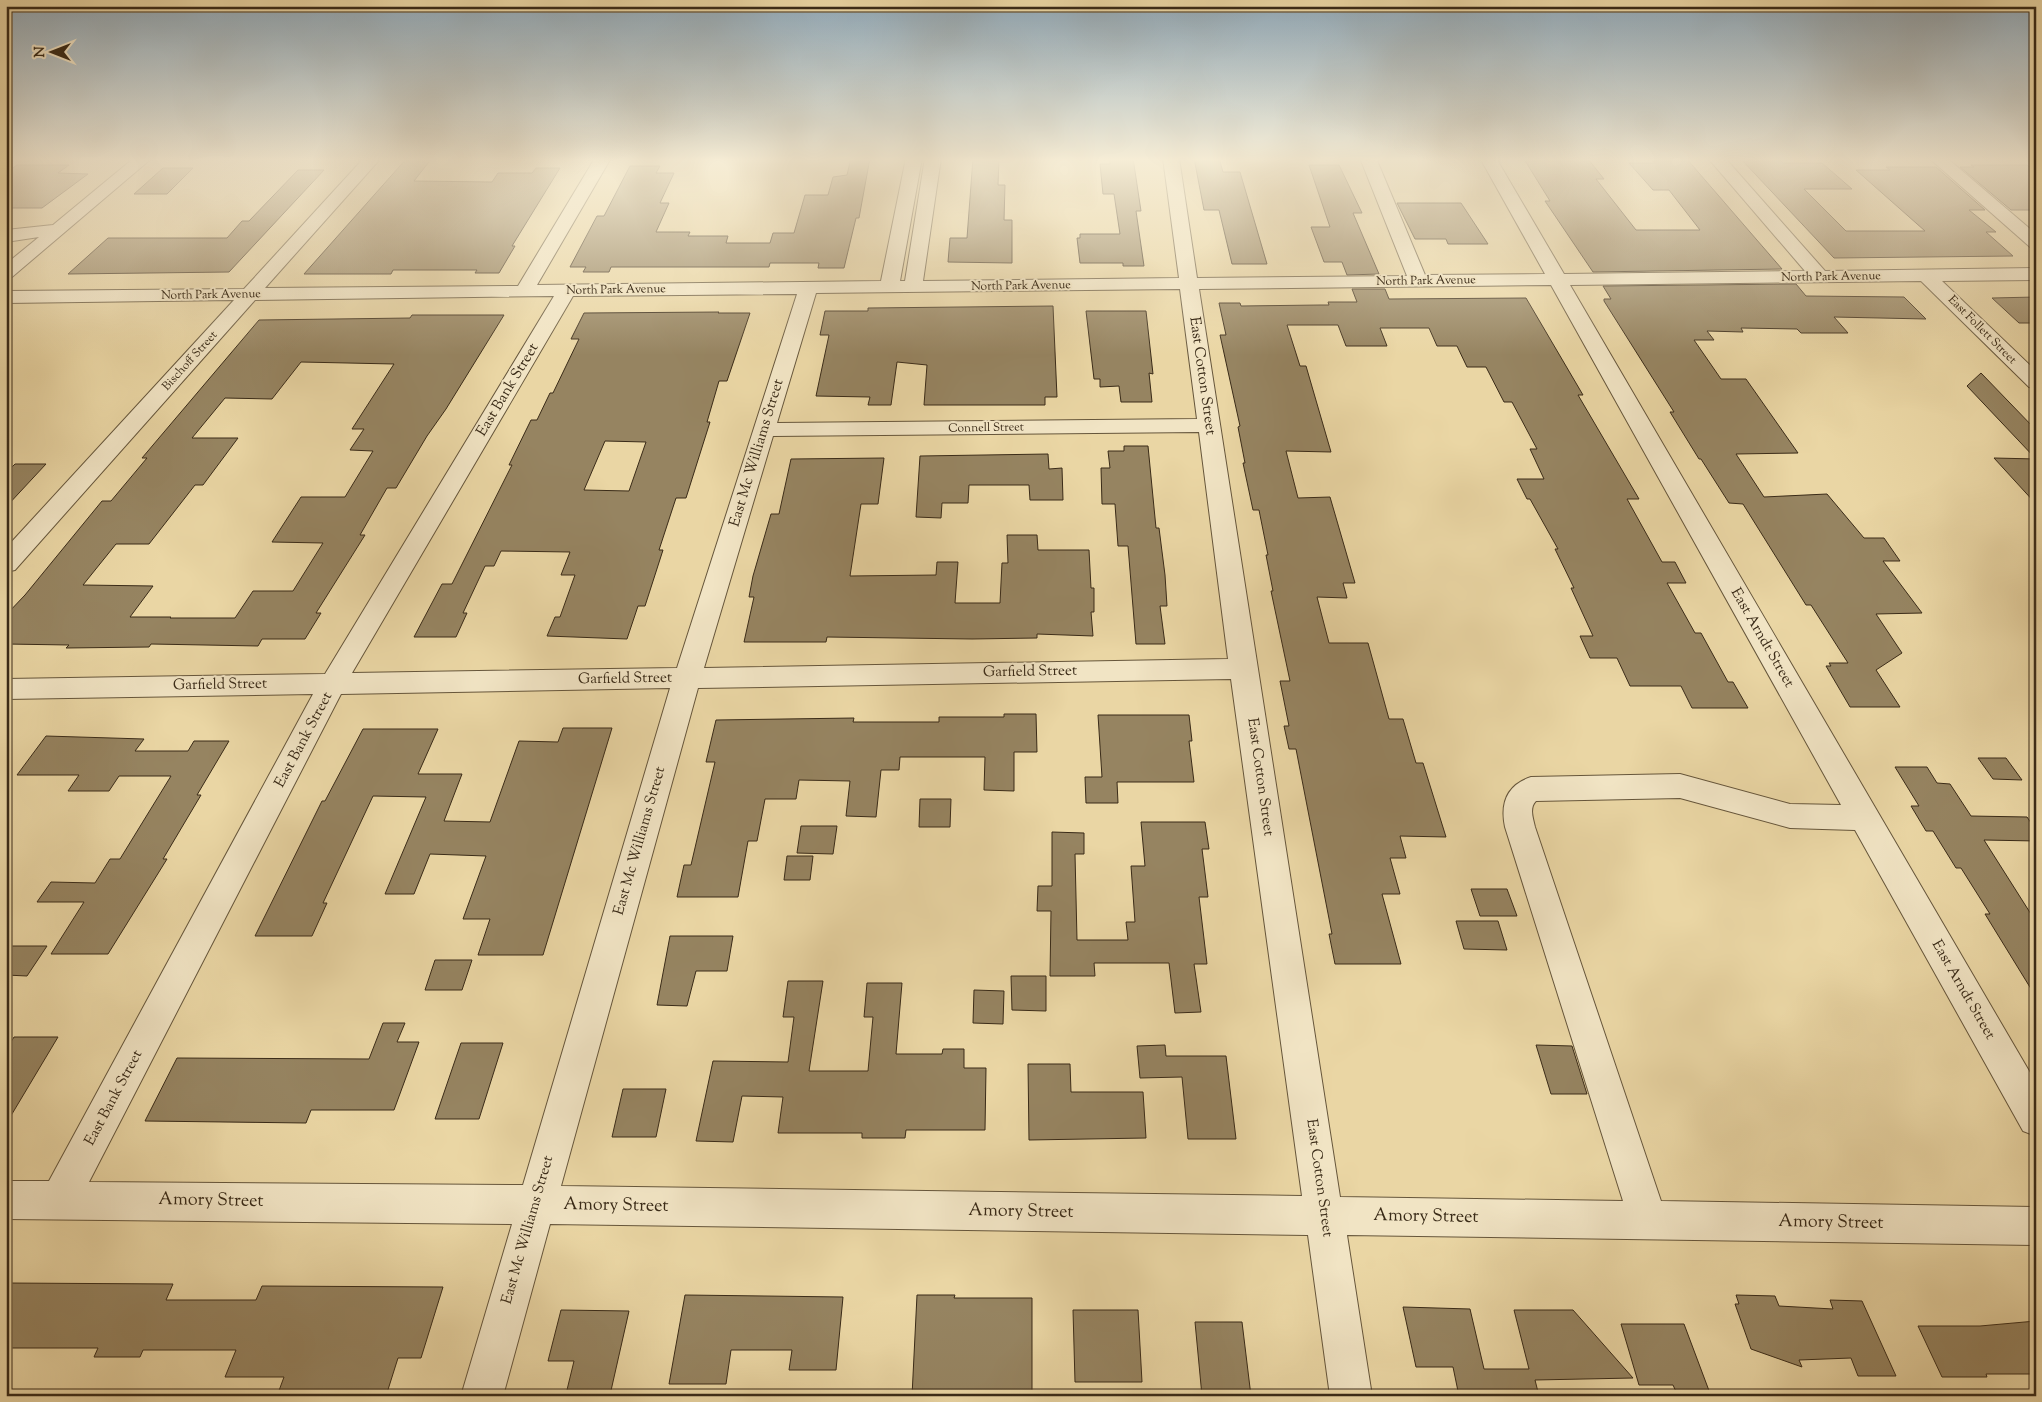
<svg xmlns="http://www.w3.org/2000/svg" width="2042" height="1402" font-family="'Sorts Mill Goudy',serif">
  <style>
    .building { fill: #968461; stroke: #3a2b18; fill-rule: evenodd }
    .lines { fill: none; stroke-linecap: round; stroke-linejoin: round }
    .minor-casing { stroke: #66563b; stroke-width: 2 }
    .minor { fill: #f1e4c4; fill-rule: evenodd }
    .labels { text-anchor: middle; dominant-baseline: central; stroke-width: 4; stroke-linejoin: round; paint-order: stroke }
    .far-street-label { font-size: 12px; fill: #3a2b18; stroke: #f1e4c4 }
    .street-label { font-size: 15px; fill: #3a2b18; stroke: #f1e4c4 }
    .near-street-label { font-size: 18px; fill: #3a2b18; stroke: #f1e4c4 }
  </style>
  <rect width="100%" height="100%" fill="#ead6a4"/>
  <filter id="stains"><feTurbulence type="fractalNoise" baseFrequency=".004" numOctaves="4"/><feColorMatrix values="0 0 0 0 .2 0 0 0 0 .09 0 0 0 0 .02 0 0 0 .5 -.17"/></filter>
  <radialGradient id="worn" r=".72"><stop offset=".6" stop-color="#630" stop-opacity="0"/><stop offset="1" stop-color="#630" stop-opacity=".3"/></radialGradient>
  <!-- building -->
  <g class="building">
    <path d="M407,158H432L414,181L492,182L498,173H532L536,168H560L512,246H515L499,273H475L477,270H393L391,274H304Z"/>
    <path d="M851,158H870L859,218H856L844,268H818L819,263H770L769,267H611L609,272H583L586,267H570L597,216H604L630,166H660L656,173H674L660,203H669L656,232H690L688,236H728L726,243H770L773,233H794L805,195H828L833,177L847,175Z"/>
    <path d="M973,158H999L998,185H1005L1004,220H1012V263L948,262L950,238H967Z"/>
    <path d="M1110,158H1133L1141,211H1136L1144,266H1123V263H1080L1077,238H1080V234H1120L1114,194H1103L1100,164H1110Z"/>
    <path d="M1194,158H1219L1223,172H1240L1267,264H1232L1219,210H1204Z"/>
    <path d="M1651,158H1686L1782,269L1593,272L1545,201H1550L1524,159H1588L1604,179H1596L1636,230H1700L1669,190H1653L1629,163H1654Z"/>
    <path d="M1740,158H1778L1783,163H1822L1852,189H1804L1846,231H1925L1856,170H1890L1886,167H1936L1985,210H1969L1996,232H1986L2013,256L1834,258Z"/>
    <path d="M17,165H69L58,173L88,174L42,208H6V173Z"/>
    <path d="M1309,165H1339L1362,213H1353L1379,274L1347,275L1342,262H1324L1311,227H1330Z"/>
    <path d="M1971,165H2027L2036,172V210H2011L1960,167H1974Z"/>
    <path d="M163,168H193L167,194H134Z"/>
    <path d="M298,170H324L229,272L68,274L108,238H227L242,221H249Z"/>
    <path d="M1397,203H1461L1488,244H1448L1446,239H1415Z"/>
    <path d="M1796,284L1806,296L1904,297L1926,319L1834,317L1848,333H1801L1797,329L1741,328L1743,332L1707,331L1714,340H1694L1721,379H1746L1798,453L1736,454L1764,497L1827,494L1864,538H1884L1900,561H1883L1922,613L1876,614L1902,653L1876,670L1900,707H1850L1826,666H1831L1829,663H1848L1811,605H1806L1743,504L1729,503L1701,459H1699L1670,412H1674L1604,301V299H1611L1603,286Z"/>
    <path d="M1352,289H1385L1389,299L1526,298L1583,395H1578L1639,499H1627L1662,562H1675L1686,583H1667L1695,633H1701L1728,682H1733L1748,708H1692L1681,686H1630L1617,658H1590L1580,636H1593L1571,588H1574L1555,549H1558L1530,499H1527L1517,479H1544L1530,449H1537L1512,402H1504L1486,367H1467L1457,346H1437L1429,328H1380L1387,346H1346L1338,325H1287L1300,366H1306L1331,452L1286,451L1298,498L1330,497L1355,583H1343L1347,598L1317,597L1329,643H1368L1389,719H1403L1416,763H1423L1446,837L1400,836L1406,858H1390L1400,894H1382L1401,964H1335L1329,934H1332L1296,749H1289L1284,726H1289L1280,681H1290L1271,591H1273L1266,555H1268L1259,510H1253L1243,463H1245L1238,427L1240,426L1220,335H1226L1219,303H1240L1241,306L1320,305H1329L1328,302H1357Z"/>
    <path d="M2036,297V323H2019L1992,298Z"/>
    <path d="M1053,306L1057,397H1045V405H924L927,365L897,362L891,405H868L870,397L816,396L829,335H820L825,311H868V308Z"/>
    <path d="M1086,311H1146L1153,374L1149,373L1152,402H1121L1119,386L1100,387V379H1094Z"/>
    <path d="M719,312L718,313H750L727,381H719L707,422H710L686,498H676L659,550H663L645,606H638L627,639L547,636L555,617H560L575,575H561L570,552L501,551L494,566H485L463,613H467L456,637H414L442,584H452L512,465H509L531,420H537L550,393H553L579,339H571L584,313ZM605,441L646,442L629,491L584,490Z"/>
    <path d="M412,315H504L446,409L427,436L396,488H387L360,535H365L316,613H321L305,639H262L258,646L151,644L149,647L66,648L69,645L6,644V615L25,595L102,501H111L147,458H142L259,320L410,318ZM301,362L394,364L352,429H364L350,450L373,451L345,497H301L272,542L323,543L293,591H253L235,618H170L171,617H130L153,586L83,585L116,544H149L195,485H203L238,438H192L225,398L272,399Z"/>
    <path d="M1981,373L2036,430V459L1967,386Z"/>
    <path d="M1124,446H1148L1156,528H1159L1165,575L1167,606H1160L1165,644H1136L1128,546H1118L1115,504H1102L1101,468H1110L1108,451H1124Z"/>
    <path d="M1048,454L1049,469L1062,468L1063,500H1030L1029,485H969L968,503H942L941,518L916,517L920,456Z"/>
    <path d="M884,458L878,504H861L850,576L936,575L937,562H958L955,603H1000L1002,563H1008L1007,535H1037L1038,550H1089L1091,588H1094V612H1091L1093,636L1037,634V638L972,639L827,637L826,642H744L754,597H749L753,576L771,514H779L791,459Z"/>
    <path d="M1994,458L2036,459V504Z"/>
    <path d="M15,464H46L6,507V473Z"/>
    <path d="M1004,714H1036L1037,752H1014V791L984,790L985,757H900L899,770H881L876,817L846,816L850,781L799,780L796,799H765L757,841H748L738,897H677L684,865H691L715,762H706L716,720L854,718L853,722H939V717H1004Z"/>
    <path d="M1098,715H1189L1192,741H1189L1194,782H1117L1118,803H1086L1085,777H1102Z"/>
    <path d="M563,728H612L543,955H478L490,919H463L486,856L430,854L414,894H385L426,797L373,796L323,903H327L312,936H255L322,801H325L363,729H438L418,774H462L444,821L490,822L519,741L558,742Z"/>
    <path d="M46,736L144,739L135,751H188L194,741H229L197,795H201L163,859H167L108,954H51L84,902H37L51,882L95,883L110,859H120L171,776H119L109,791H68L79,775H17Z"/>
    <path d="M1978,758H2006L2022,780L1993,779Z"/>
    <path d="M1895,767H1927L1937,783L1950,784L1971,816L2027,817L2036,830V841L1984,840L2036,922V997L1985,914H1990L1961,868H1956L1933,831H1926L1911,806H1919Z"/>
    <path d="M920,799H951L950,827H919Z"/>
    <path d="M1141,822H1205L1209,849H1202L1208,897H1199L1207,964H1194L1201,1012L1175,1013L1169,963H1094L1095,976H1050L1051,911H1037L1038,886H1052V832L1084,833V854H1075L1077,940H1128L1126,922H1135L1131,866H1145Z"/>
    <path d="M801,826H837L833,854L797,853Z"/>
    <path d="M787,856H813L810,880H784Z"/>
    <path d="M1471,889H1507L1517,916H1480Z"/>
    <path d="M1456,921H1498L1507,950L1464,949Z"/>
    <path d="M670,936H733L727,971H696L687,1006L657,1005Z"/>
    <path d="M6,946H47L27,976L6,975Z"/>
    <path d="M435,960H472L462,990H425Z"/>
    <path d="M1011,976H1046V1011L1012,1010Z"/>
    <path d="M788,981H823L809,1071H868L873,1017H864L867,983H902L896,1054H942L943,1049H964V1068H986L985,1130H906L905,1138H862V1133H778L783,1097L742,1096L733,1142L696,1141L713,1061L788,1062L794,1017H783Z"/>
    <path d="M974,990L1004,991L1003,1024L973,1023Z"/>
    <path d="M383,1023H405L397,1042H419L394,1110H311L306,1123L145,1121L177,1058L369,1059Z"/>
    <path d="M14,1037H58L6,1124V1050Z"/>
    <path d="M461,1043H503L479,1119H435Z"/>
    <path d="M1165,1045L1166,1056H1226L1236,1139H1188L1182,1077L1140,1078L1137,1046Z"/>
    <path d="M1536,1045L1572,1046L1587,1094H1551Z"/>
    <path d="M1028,1064H1070L1071,1092H1143L1146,1138L1029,1140Z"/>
    <path d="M623,1089H666L656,1137H612Z"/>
    <path d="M6,1283L173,1284L166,1300H256L262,1286L443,1287L421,1358H398L386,1396H277L284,1377H225L236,1350H143L140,1357H94L98,1348H6Z"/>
    <path d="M685,1295L843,1297L836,1370H789L792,1350H731L726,1384H669Z"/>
    <path d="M917,1295H955L954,1298H1032V1396H912Z"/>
    <path d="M1736,1295L1775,1296L1779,1306L1833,1309L1830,1300L1862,1301L1896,1376H1858L1851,1358L1799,1360L1802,1367L1751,1349L1735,1304H1739Z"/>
    <path d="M1403,1307L1470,1309L1484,1369H1529L1514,1310H1573L1633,1378L1535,1380L1539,1396H1459L1453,1367H1416Z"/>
    <path d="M561,1310L629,1311L610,1395L566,1394L574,1361H548Z"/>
    <path d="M1073,1310H1138L1142,1382H1075Z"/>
    <path d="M2036,1321V1374H1986L1987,1377H1942L1918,1326H1980Z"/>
    <path d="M1195,1322H1242L1251,1396H1202Z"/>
    <path d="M1621,1324H1684L1711,1396H1678L1673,1385H1639Z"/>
  </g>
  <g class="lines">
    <!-- minor casing -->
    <g class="minor-casing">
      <g id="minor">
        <path d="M134,158H152L12,277L6,278V264L39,237L6,242V230L53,225Z"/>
        <path d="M364,158H381L265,288L518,286L595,158H611L537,285L881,281L906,158H922L900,281H905L925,158H941L923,281L1179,278L1163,158H1179L1197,278L1407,276L1360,158H1376L1425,275L1545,274L1480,158H1496L1564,274L1805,271L1708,158H1725L1825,271L2036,268V280L1942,281L2036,371V389L2029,387L1921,281L1570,285L2036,1083V1136L2023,1131L1855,830L1790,828L1680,798L1536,801C1529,808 1533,818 1535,827L1661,1201L2036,1207V1245L1347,1235L1372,1396H1330L1308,1235L550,1224L503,1396H461L512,1224L6,1219V1181H49L313,694L6,699V679L325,674L554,296L255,300L15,570L6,572V548L234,300L6,303V291L244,289ZM1551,285L1841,805L1790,804L1680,774L1531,777C1507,785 1500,803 1505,827L1623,1201L1340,1197L1199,289ZM1180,289L1197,419L777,423L816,293ZM797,294L677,668L352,673L573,296ZM1199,432L1228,659L704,668L773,436ZM1231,679L1302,1196L561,1186L698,688ZM670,688L523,1185L89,1182L341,694Z"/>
        <path d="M1929,158H1947L2036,234V248L2030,247Z"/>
      </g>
    </g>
    <!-- minor -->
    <use href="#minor" class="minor"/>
  </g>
  <!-- sky -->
  <linearGradient id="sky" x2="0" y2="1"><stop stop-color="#91aaba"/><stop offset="0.45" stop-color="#f6edd6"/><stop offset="1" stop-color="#f6edd6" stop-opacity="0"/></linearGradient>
  <rect width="2042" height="355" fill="url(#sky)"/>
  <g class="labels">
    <!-- far-street labels -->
    <g class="far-street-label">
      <text transform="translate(1831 277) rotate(-1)">North Park Avenue</text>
      <text transform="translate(1426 281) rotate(-1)">North Park Avenue</text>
      <text transform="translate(1021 286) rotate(-1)">North Park Avenue</text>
      <text transform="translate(616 290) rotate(-1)">North Park Avenue</text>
      <text transform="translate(211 295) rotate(-1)">North Park Avenue</text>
      <text transform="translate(1982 330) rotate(45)">East Follett Street</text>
      <text transform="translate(190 361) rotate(-48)">Bischoff Street</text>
      <text transform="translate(986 428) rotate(-1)">Connell Street</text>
    </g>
    <!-- street labels -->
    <g class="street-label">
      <text transform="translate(1202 376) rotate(82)">East Cotton Street</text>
      <text transform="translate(508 390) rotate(-59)">East Bank Street</text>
      <text transform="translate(757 453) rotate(-73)">East Mc Williams Street</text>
      <text transform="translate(1762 638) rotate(60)">East Arndt Street</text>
      <text transform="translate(1030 672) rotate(-1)">Garfield Street</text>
      <text transform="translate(625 679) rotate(-1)">Garfield Street</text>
      <text transform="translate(220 685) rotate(-1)">Garfield Street</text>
      <text transform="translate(304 740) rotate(-62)">East Bank Street</text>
      <text transform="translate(1260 777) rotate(82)">East Cotton Street</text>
      <text transform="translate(640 841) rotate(-74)">East Mc Williams Street</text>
      <text transform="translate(1963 990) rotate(60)">East Arndt Street</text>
      <text transform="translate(114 1098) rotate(-62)">East Bank Street</text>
      <text transform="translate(1319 1178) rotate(82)">East Cotton Street</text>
      <text transform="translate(528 1230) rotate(-74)">East Mc Williams Street</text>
    </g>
    <!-- near-street labels -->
    <g class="near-street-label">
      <text transform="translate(211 1201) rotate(1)">Amory Street</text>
      <text transform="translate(616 1206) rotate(1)">Amory Street</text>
      <text transform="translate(1021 1212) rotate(1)">Amory Street</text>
      <text transform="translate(1426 1217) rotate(1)">Amory Street</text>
      <text transform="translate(1831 1223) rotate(1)">Amory Street</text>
    </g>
  </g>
  <!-- margin -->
  <rect width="2042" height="1402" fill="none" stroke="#ead6a4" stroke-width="25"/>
  <rect x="8" y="8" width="2027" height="1387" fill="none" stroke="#3a2b18" stroke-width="2.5"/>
  <rect x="12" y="12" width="2017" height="1377" fill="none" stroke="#3a2b18"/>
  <!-- north arrow -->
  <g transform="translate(52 52) rotate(270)" stroke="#f1e4c4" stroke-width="4" paint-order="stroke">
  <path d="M0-4L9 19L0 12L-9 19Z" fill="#3a2b18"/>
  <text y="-8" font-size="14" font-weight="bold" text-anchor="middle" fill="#3a2b18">N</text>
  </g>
  <rect width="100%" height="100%" filter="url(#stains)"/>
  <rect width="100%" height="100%" fill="url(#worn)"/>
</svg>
